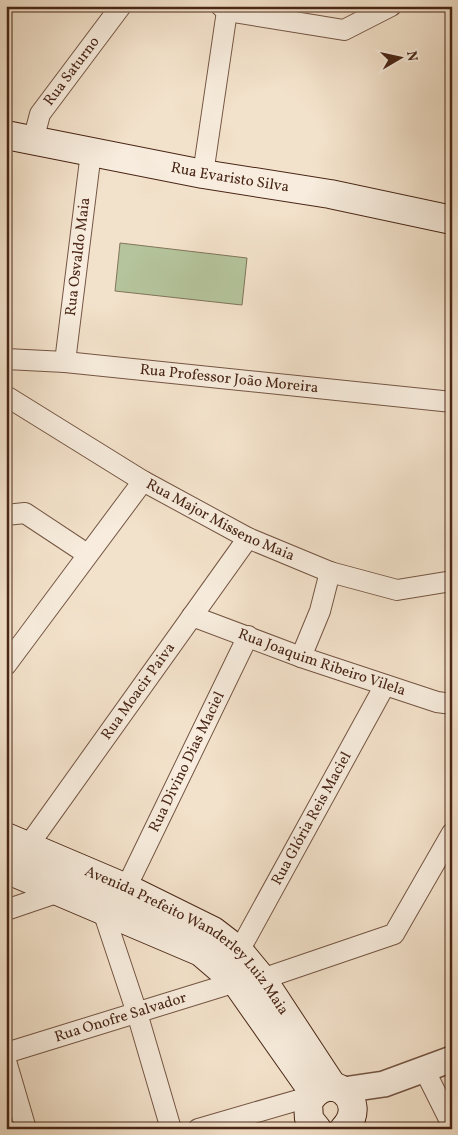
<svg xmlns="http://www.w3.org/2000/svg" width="458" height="1135" font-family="Vollkorn,serif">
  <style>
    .green { fill: #b5c49c; stroke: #7f7559 }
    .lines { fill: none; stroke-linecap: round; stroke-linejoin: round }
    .pedestrian-casing { stroke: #745543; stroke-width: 18 }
    .minor-casing { stroke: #745543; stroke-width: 22 }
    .tertiary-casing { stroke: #745543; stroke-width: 28 }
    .secondary-casing { stroke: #492616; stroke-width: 30 }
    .pedestrian { stroke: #f7ecdd; stroke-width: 15 }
    .minor { stroke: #f7ecdd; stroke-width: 20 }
    .tertiary { stroke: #f7ecdd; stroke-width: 25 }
    .secondary { stroke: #f7ecdd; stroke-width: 28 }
    .labels { text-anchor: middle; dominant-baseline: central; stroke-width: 5; stroke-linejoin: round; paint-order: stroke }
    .street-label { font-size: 15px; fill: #492616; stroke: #f7ecdd }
  </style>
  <rect width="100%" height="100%" fill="#f3e2cb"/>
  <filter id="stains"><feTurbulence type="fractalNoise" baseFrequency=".004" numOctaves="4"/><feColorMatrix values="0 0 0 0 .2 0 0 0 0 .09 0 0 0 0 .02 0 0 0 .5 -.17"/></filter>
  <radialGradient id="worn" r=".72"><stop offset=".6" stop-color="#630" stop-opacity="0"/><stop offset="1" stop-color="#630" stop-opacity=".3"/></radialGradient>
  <!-- green -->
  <path class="green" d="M120,243L247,258L242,305L115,291Z"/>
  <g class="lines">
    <!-- pedestrian casing -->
    <g class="pedestrian-casing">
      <path id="pedestrian" d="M6,854L165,921"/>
    </g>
    <!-- minor casing -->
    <g class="minor-casing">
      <g id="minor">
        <path d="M221,6L227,11L344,30L391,6"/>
        <path id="s1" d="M33,141L40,114L121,6"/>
        <path d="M203,174L227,11"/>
        <path id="s2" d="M6,359L65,362L452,402"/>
        <path id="s3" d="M65,362L91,152"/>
        <path id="s4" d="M6,396L143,481L248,538L330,572L397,590L452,581"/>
        <path d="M6,515L25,513L87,554"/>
        <path id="s5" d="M192,616L301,657L437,702L452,704"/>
        <path d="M301,657L320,611L330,572"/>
        <path d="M6,665L143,481"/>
        <path id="s6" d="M28,846L248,538"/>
        <path id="s7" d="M126,888L248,636"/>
        <path d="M6,910L59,892"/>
        <path d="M103,911L137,1013L171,1129"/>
        <path id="s8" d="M239,951L385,685"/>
        <path d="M262,979L394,934L452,833"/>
        <path id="s9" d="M6,1053L236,982"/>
        <path d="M6,1061L26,1129"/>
        <path d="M424,1069L452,1125"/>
        <path d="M198,1129L312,1096"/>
      </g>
    </g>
    <!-- tertiary casing -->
    <g class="tertiary-casing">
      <path id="tertiary" d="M343,1090L384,1084L452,1059"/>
    </g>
    <!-- secondary casing -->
    <g class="secondary-casing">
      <g id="secondary">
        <path id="s10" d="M6,135L203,174L330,194L452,220"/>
        <path id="s11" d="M6,837L126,888L213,931L239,951L262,979L333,1087"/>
        <path d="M6,869L201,952L236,982L314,1093"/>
        <path d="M317,1129L309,1119L308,1103C328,1066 371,1100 344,1129"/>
      </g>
    </g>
    <!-- pedestrian -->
    <use href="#pedestrian" class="pedestrian"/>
    <!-- minor -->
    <use href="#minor" class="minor"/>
    <!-- tertiary -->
    <use href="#tertiary" class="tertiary"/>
    <!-- secondary -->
    <use href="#secondary" class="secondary"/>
  </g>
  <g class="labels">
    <!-- street labels -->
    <g class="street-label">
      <text stroke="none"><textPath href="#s1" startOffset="81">Rua Saturno</textPath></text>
      <text stroke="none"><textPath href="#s10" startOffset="228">Rua Evaristo Silva</textPath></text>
      <text stroke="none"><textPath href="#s3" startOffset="106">Rua Osvaldo Maia</textPath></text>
      <text stroke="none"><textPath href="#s2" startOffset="224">Rua Professor João Moreira</textPath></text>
      <text stroke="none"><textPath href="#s4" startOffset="248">Rua Major Misseno Maia</textPath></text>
      <text stroke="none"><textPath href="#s5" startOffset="138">Rua Joaquim Ribeiro Vilela</textPath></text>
      <text stroke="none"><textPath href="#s6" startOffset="190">Rua Moacir Paiva</textPath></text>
      <text stroke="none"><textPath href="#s7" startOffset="140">Rua Divino Dias Maciel</textPath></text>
      <text stroke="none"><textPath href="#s8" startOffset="151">Rua Glória Reis Maciel</textPath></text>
      <text stroke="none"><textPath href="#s11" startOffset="212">Avenida Prefeito Wanderley Luiz Maia</textPath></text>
      <text stroke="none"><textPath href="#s9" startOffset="120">Rua Onofre Salvador</textPath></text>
    </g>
  </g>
  <!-- margin -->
  <rect width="458" height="1135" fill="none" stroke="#f3e2cb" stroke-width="25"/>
  <rect x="8" y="8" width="443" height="1120" fill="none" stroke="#492616" stroke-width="2.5"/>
  <rect x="12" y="12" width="433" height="1110" fill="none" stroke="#492616"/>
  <!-- north arrow -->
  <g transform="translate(400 58) rotate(81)" stroke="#f7ecdd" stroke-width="4" paint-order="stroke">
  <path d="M0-4L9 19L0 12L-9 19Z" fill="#492616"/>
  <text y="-8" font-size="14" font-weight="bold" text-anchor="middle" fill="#492616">N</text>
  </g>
  <rect width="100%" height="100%" filter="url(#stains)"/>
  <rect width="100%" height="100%" fill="url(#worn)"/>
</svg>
